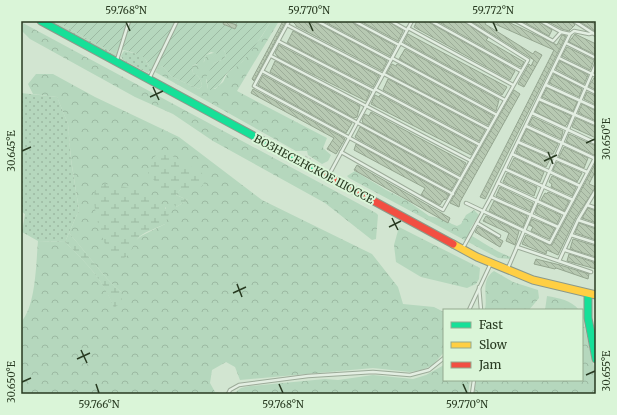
<svg xmlns="http://www.w3.org/2000/svg" width="617" height="415" font-family="Merriweather,serif">
  <style>
    .grass { fill: url(#grass-dots) }
    .forest { fill: url(#forest-crowns); fill-rule: evenodd }
    .wetland { fill: url(#wetland-marsh) }
    .garden { fill: url(#garden-furrows) }
    .building { fill: url(#building-back-hatch); stroke: #95a690 }
    .lines { fill: none; stroke-linecap: round; stroke-linejoin: round }
    .lane-casing { stroke: #9cab99; stroke-width: 4.5 }
    .fast-casing { stroke: #8c9a8a; stroke-width: 9 }
    .slow-casing { stroke: #8c9a8a; stroke-width: 9 }
    .jam-casing { stroke: #8c9a8a; stroke-width: 9 }
    .path { stroke: #bbc6b9; stroke-width: 1; stroke-dasharray: 3 2; stroke-linecap: butt }
    .lane { stroke: #e3eee2; stroke-width: 2.5 }
    .fast { stroke: #16e098; stroke-width: 7 }
    .slow { stroke: #ffcf43; stroke-width: 7 }
    .jam { stroke: #f24e42; stroke-width: 7 }
    .ticks { fill: none; stroke: #283a21; stroke-width: 1.5 }
    .labels { text-anchor: middle; dominant-baseline: central; stroke-width: 4; stroke-linejoin: round; paint-order: stroke }
    .street-label { font-size: 11px; fill: #283a21; stroke: #daf5d8 }
    .neatline { fill: none; stroke: #283a21; stroke-width: 1.5 }
    .ticks-label { font-size: 10px; text-anchor: middle; fill: #283a21 }
  </style>
  <defs>
    <pattern id="grass-dots" width="8" height="8" patternUnits="userSpaceOnUse"><rect width="8" height="8" fill="#b5d7bd"/><path d="M2 2h.1M6 6h.1" fill="none" stroke="#9cb9a2" stroke-width="1.8" stroke-linecap="round"/></pattern>
    <pattern id="forest-crowns" width="20" height="18" patternUnits="userSpaceOnUse"><rect width="20" height="18" fill="#b5d7bd"/><path d="M2 6a3 3 0 1 1 6 0M12 15a3 3 0 1 1 6 0" fill="none" stroke="#9cb9a2"/></pattern>
    <pattern id="wetland-marsh" width="20" height="14" patternUnits="userSpaceOnUse"><rect width="20" height="14" fill="#b5d7bd"/><path d="M1 5h8M5 5V1M11 12h8M15 12V8" fill="none" stroke="#9cb9a2"/></pattern>
    <pattern id="garden-furrows" width="10" height="10" patternUnits="userSpaceOnUse"><rect width="10" height="10" fill="#b5d7bd"/><path d="M-1 1l2-2M0 10L10 0M9 11l2-2" fill="none" stroke="#9cb9a2"/></pattern>
    <pattern id="building-back-hatch" width="6" height="6" patternUnits="userSpaceOnUse"><rect width="6" height="6" fill="#b7c9b2"/><path d="M-1 5l2 2M0 0l6 6M5-1l2 2" fill="none" stroke="#9dad99"/></pattern>
  </defs>
  <rect width="100%" height="100%" fill="#d2e5d1"/>
  <!-- grass -->
  <g class="grass">
    <path d="M48,21H55L115,54L119,48L121,49L116,58Z"/>
    <path d="M124,51L143,55L149,66L153,68L148,73L123,60L121,56Z"/>
    <path d="M21,93L57,97L68,124L71,160L79,210L65,242L38,241L22,232L25,214L21,211Z"/>
  </g>
  <!-- forest -->
  <g class="forest">
    <path d="M271,21H279L237,91L327,138L323,148L331,155L328,161L322,164L308,155L307,151H296L155,72L158,68L162,66L172,77L199,89L202,86C201,79 199,76 193,73L192,66L204,62L206,55L224,50L226,55L224,59L214,63L206,80L208,89H215L223,82L228,72L242,62L262,36Z"/>
    <path d="M21,22L376,213L378,215L376,239L372,240L325,203L213,141L173,114L135,97L30,39L21,30Z"/>
    <path d="M36,74H53L95,97L179,137L262,200L372,254L398,287L403,304L434,307L444,312V352L433,365L422,370L410,372L373,368L240,380L235,367L226,362L212,370L210,383L215,392L224,394H21V322C36,306 36,263 38,241L65,242C85,261 104,281 114,307L121,292C101,275 87,253 69,233L79,210L71,159L68,124L57,97L33,94L28,84ZM162,150L181,189L176,195L188,200L176,207ZM166,207L165,224L141,236L135,241Z"/>
    <path d="M355,171L386,190L408,201L429,216L443,219L452,224L457,226L461,224L466,215L474,210L479,215L470,229V235C483,242 496,252 511,257L510,259L498,258L349,178L347,176Z"/>
    <path d="M399,227L480,268L479,279L476,284L467,288L421,277L396,262L394,245Z"/>
    <path d="M494,271L513,282L538,290L539,298L529,310L485,309C488,296 480,280 494,271Z"/>
    <path d="M547,296C559,298 571,300 579,310H545Z"/>
    <path d="M582,316L596,375V394H474L476,380H582Z"/>
    <path d="M444,365V380H470L468,394H233L241,388L250,386L325,379L338,380L373,375L413,379L426,375Z"/>
  </g>
  <!-- wetland -->
  <g class="wetland">
    <path d="M162,150L202,173L204,183L199,190L181,189L176,195L188,200L176,207L148,173L150,161Z"/>
    <path d="M104,184C124,185 159,193 169,214L165,224C157,228 147,231 140,236C133,242 132,254 124,258C105,265 95,214 94,201C94,197 95,193 95,189Z"/>
    <path d="M69,233C87,253 101,275 121,292L122,302L114,308C104,281 85,261 65,242Z"/>
  </g>
  <!-- garden -->
  <path class="garden" d="M55,21H271C262,36 252,52 240,64C237,67 233,68 229,71C222,77 222,88 210,90L208,89L206,77L214,63L224,59L226,55L224,50L218,54L211,52L206,55L203,64H196L192,66L193,73C199,76 201,79 202,86L199,89L172,77L162,66L156,70L149,66C144,51 131,54 119,48L115,54Z"/>
  <!-- building -->
  <g class="building">
    <path d="M224,21L237,25L235,29L223,24Z"/>
    <path d="M283,21H286L254,81L252,79Z"/>
    <path d="M292,21H314L316,23L387,61L382,71L296,26V25Z"/>
    <path d="M323,21H351L353,23L395,46L390,56Z"/>
    <path d="M360,21H388L403,31L398,41Z"/>
    <path d="M417,21H428L430,23L515,71L510,80L414,27Z"/>
    <path d="M437,21H463L488,38L486,40L524,62L521,67L518,66Z"/>
    <path d="M471,21H487L485,24L533,54L535,51L542,55L524,87L518,84L529,64L531,66L534,60Z"/>
    <path d="M488,21H506L557,45L562,35L566,36L485,199L480,197L554,50Z"/>
    <path d="M522,21H538L552,30L549,36Z"/>
    <path d="M547,21H571L575,25L569,31L562,29Z"/>
    <path d="M579,21H590L596,25V32Z"/>
    <path d="M293,31L379,76L373,87L287,43Z"/>
    <path d="M408,34L507,87L502,95L404,42Z"/>
    <path d="M575,34L596,44V55L569,42Z"/>
    <path d="M279,45L370,92L366,101L278,57L275,53Z"/>
    <path d="M567,47L594,60L590,70L562,56Z"/>
    <path d="M405,49L499,100L496,111L399,59Z"/>
    <path d="M275,61L360,106L357,117L354,118L270,72Z"/>
    <path d="M560,61L588,75L584,84L556,69Z"/>
    <path d="M392,64L396,66L397,64L493,116L488,125L387,73Z"/>
    <path d="M554,74L582,89L579,97L549,83Z"/>
    <path d="M263,75L352,123L346,133L258,85Z"/>
    <path d="M594,78L596,79V90L589,86Z"/>
    <path d="M388,79L485,130L479,141L383,90Z"/>
    <path d="M547,88L577,102L573,111L542,97Z"/>
    <path d="M253,89L344,138L345,139L336,154L327,149L334,138L251,93Z"/>
    <path d="M514,90L520,94L460,202L459,207L450,203Z"/>
    <path d="M587,92L596,96V105L584,99Z"/>
    <path d="M375,95L379,97L380,95L476,146L471,155L371,104Z"/>
    <path d="M540,102L571,116L567,124L565,126L535,112Z"/>
    <path d="M582,104L596,111V121L578,113Z"/>
    <path d="M371,112L466,163L460,175L363,123L362,120L365,114L369,116Z"/>
    <path d="M533,117L563,131L561,139L529,124Z"/>
    <path d="M576,118L596,127V138L572,127Z"/>
    <path d="M360,127L457,180L451,190L358,139L355,137Z"/>
    <path d="M527,129L558,144L553,154L521,140Z"/>
    <path d="M569,134L596,146V153L594,155L566,142Z"/>
    <path d="M356,144L449,195L445,200L444,199L440,205L421,195L425,188L354,150Z"/>
    <path d="M519,145L550,159L546,167L516,153Z"/>
    <path d="M564,147L588,158L584,168L559,157Z"/>
    <path d="M514,158L544,172L540,182L509,168Z"/>
    <path d="M557,162L582,173L577,182L553,170Z"/>
    <path d="M596,162V175L594,174L589,184L596,187L576,217L558,255L547,250L546,254L522,244L526,235L549,245H552Z"/>
    <path d="M357,165L450,218L448,223L354,170Z"/>
    <path d="M507,173L537,187L534,196L503,182Z"/>
    <path d="M552,176L576,187L572,196L551,187L552,184L549,182Z"/>
    <path d="M500,187L533,203L530,211L496,196Z"/>
    <path d="M548,192L569,201L564,211L541,200L545,193L547,194Z"/>
    <path d="M494,201L527,216L523,227L489,211Z"/>
    <path d="M538,205L561,215L557,224L535,213Z"/>
    <path d="M588,208L596,211V223L582,218Z"/>
    <path d="M486,216L519,231L515,245L506,241L509,233L483,221Z"/>
    <path d="M532,219L555,228L549,239L531,231L533,227L529,225Z"/>
    <path d="M579,223L596,229V240L575,233Z"/>
    <path d="M478,227L503,241L500,247L475,232Z"/>
    <path d="M573,239L596,246V257L570,249Z"/>
    <path d="M569,254L596,263V269L567,261Z"/>
    <path d="M536,259L560,265L589,274L588,279L556,268L555,269L534,264Z"/>
  </g>
  <g class="lines">
    <!-- lane casing -->
    <g class="lane-casing">
      <g id="lane">
        <path d="M289,21L254,86L453,194"/>
        <path d="M317,21L391,60"/>
        <path d="M354,21L399,45"/>
        <path d="M391,21L407,30"/>
        <path d="M431,21L521,71"/>
        <path d="M516,21L553,41L561,32"/>
        <path d="M541,21L561,32L570,34L574,31L589,34L593,33"/>
        <path d="M574,21L596,35"/>
        <path d="M287,25L383,75"/>
        <path d="M408,28L513,85"/>
        <path d="M278,41L374,91"/>
        <path d="M400,43L505,100"/>
        <path d="M566,43L596,58"/>
        <path d="M271,56L471,161"/>
        <path d="M392,58L497,115"/>
        <path d="M559,58L596,76"/>
        <path d="M117,60L129,21"/>
        <path d="M262,71L461,179"/>
        <path d="M553,71L596,93"/>
        <path d="M384,74L489,129"/>
        <path d="M150,77L177,21"/>
        <path d="M546,85L596,108"/>
        <path d="M375,89L480,145"/>
        <path d="M539,99L596,124"/>
        <path d="M532,113L596,143"/>
        <path d="M526,126L594,158"/>
        <path d="M518,142L587,172"/>
        <path d="M341,152L443,210L528,60L466,21"/>
        <path d="M512,154L580,186"/>
        <path d="M505,169L573,200"/>
        <path d="M329,175L412,21"/>
        <path d="M498,183L565,214"/>
        <path d="M491,197L558,227"/>
        <path d="M466,203L550,243L596,156"/>
        <path d="M587,205L596,208"/>
        <path d="M578,220L596,226"/>
        <path d="M477,223L499,236"/>
        <path d="M571,235L596,243"/>
        <path d="M517,247L591,272"/>
        <path d="M463,248L491,197L570,34"/>
        <path d="M565,250L596,260"/>
        <path d="M559,261L578,220L596,190"/>
        <path d="M508,268L596,64"/>
        <path d="M479,287L481,310"/>
        <path d="M469,310L491,263"/>
        <path d="M228,394L230,390L239,385L308,376L373,372L410,375L429,370L444,358"/>
        <path d="M472,394L474,380"/>
      </g>
    </g>
    <!-- fast casing -->
    <g class="fast-casing">
      <g id="fast">
        <path d="M41,21L324,174"/>
        <path d="M588,294V318L596,359"/>
      </g>
    </g>
    <!-- slow casing -->
    <g class="slow-casing">
      <path id="slow" d="M453,244L477,257L533,280L596,295"/>
    </g>
    <!-- jam casing -->
    <g class="jam-casing">
      <path id="jam" d="M324,174L453,244"/>
    </g>
    <!-- path -->
    <path class="path" d="M305,156L311,159"/>
    <!-- lane -->
    <use href="#lane" class="lane"/>
    <!-- fast -->
    <use href="#fast" class="fast"/>
    <!-- slow -->
    <use href="#slow" class="slow"/>
    <!-- jam -->
    <use href="#jam" class="jam"/>
  </g>
  <!-- ticks -->
  <path class="ticks" d="M126,22L130,31M309,22L313,31M493,22L497,31M153,87L159,100M150,97L163,91M586,143L595,139M22,151L31,147M548,152L553,164M544,161L557,155M392,218L398,230M389,227L401,221M237,284L242,297M233,293L246,287M81,350L87,363M77,359L90,353M586,375L595,371M22,382L31,378M96,384L99,393M279,384L283,393M463,384L467,393"/>
  <g class="labels">
    <!-- street labels -->
    <g class="street-label">
      <text transform="translate(314 169) rotate(28)">ВОЗНЕСЕНСКОЕ ШОССЕ</text>
    </g>
  </g>
  <!-- border -->
  <rect width="617" height="415" fill="none" stroke="#daf5d8" stroke-width="44"/>
  <!-- legend -->
  <rect x="443" y="309" width="140" height="72" fill="#daf5d8" stroke="#93aa8f"/>
  <rect x="451" y="322" width="20" height="6" fill="#16e098" stroke="#93aa8f"/>
  <text x="479" y="329" font-size="12" fill="#283a21">Fast</text>
  <rect x="451" y="342" width="20" height="6" fill="#ffcf43" stroke="#93aa8f"/>
  <text x="479" y="349" font-size="12" fill="#283a21">Slow</text>
  <rect x="451" y="362" width="20" height="6" fill="#f24e42" stroke="#93aa8f"/>
  <text x="479" y="369" font-size="12" fill="#283a21">Jam</text>
  <rect x="22" y="22" width="573" height="371" class="neatline"/>
  <g class="ticks-label">
    <text x="126" y="14">59.768°N</text>
    <text x="309" y="14">59.770°N</text>
    <text x="493" y="14">59.772°N</text>
    <text transform="translate(606 139) rotate(-90)" y="4">30.650°E</text>
    <text transform="translate(11 151) rotate(-90)" y="4">30.645°E</text>
    <text transform="translate(606 371) rotate(-90)" y="4">30.655°E</text>
    <text transform="translate(11 382) rotate(-90)" y="4">30.650°E</text>
    <text x="99" y="408">59.766°N</text>
    <text x="283" y="408">59.768°N</text>
    <text x="467" y="408">59.770°N</text>
  </g>
</svg>
